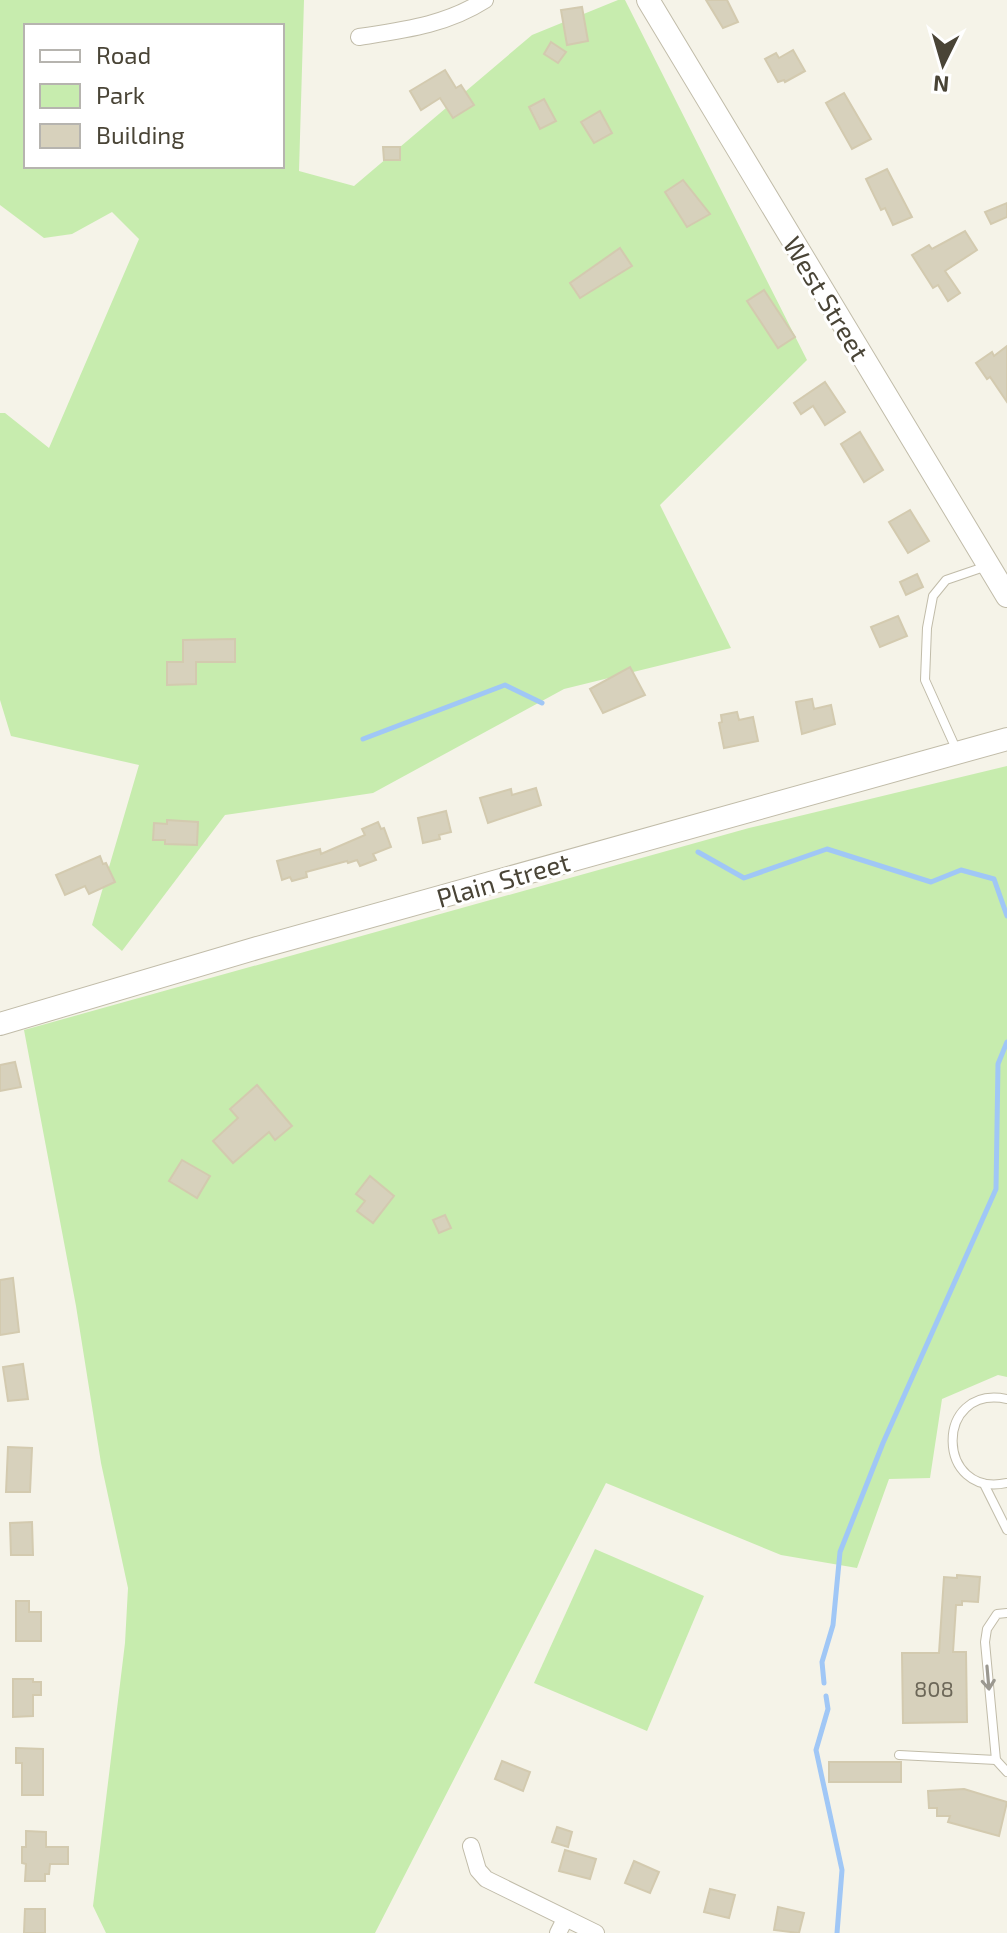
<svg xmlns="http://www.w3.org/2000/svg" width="1007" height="1933" font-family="'Exo 2',sans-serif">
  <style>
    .green { fill: #c7ecae; fill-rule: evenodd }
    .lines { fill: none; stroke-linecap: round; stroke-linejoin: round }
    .stream { stroke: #a0c7f6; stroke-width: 5 }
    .building { fill: #d7d1bc; stroke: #d3caaf; stroke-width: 2 }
    .service-casing { stroke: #c1bca9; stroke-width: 10 }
    .minor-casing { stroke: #c1bca9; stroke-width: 18 }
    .tertiary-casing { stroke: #c1bca9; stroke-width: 24 }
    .service { stroke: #fff; stroke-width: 8 }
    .minor { stroke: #fff; stroke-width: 16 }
    .tertiary { stroke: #fff; stroke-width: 22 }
    .oneway { stroke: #9b9890 }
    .labels { text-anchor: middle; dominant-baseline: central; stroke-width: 6; stroke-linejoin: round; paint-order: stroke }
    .number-label { font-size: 22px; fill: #6c6758 }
    .street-label { font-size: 26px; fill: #494436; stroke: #fff }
  </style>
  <rect width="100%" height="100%" fill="#f5f3e8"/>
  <!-- green -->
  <g class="green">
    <path d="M0,0H304L299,171L354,186L532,35L618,0H625L807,360L660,505L731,648L564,689L373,793L225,815L122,951L92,925L139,765L11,736L0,700V413H5L49,448L139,239L112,212L72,234L44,238L0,205ZM26,26H282V166H26Z"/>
    <path d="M1007,766V1377L998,1375L942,1399L930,1478L889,1479L857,1568L781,1555L606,1483L375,1933H106L93,1906L125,1643L128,1588L101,1463L76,1306L24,1030L749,828Z"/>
    <path d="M595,1549L704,1596L647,1731L534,1683Z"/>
  </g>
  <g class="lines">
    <!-- stream -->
    <g class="stream">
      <path d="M363,739L505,685L542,703"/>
      <path d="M698,852L744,878L827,849L931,882L961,870L994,879L1007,916"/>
      <path d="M824,1683L822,1662L833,1625L840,1552L883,1443L996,1189L998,1064L1007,1042"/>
      <path d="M826,1696L828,1709L816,1750L842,1870L837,1933"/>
    </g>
  </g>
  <!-- building -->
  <g class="building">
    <path d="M706,0H727L738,22L723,28Z"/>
    <path d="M582,7L588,41L567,45L561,10Z"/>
    <path d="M551,42L566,52L558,63L544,54Z"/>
    <path d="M793,50L805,71L785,82L784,80L778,82L765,59L776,53L779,58Z"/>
    <path d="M445,70L456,88L461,85L474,105L453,118L440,98L421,110L410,91Z"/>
    <path d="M844,93L871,139L852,149L826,103Z"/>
    <path d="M544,99L556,121L540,129L529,107Z"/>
    <path d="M600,111L612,133L594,143L581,122Z"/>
    <path d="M383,147H400V160H384Z"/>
    <path d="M887,169L912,217L893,225L885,208L881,210L866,179Z"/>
    <path d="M683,180L710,214L687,227L665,192Z"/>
    <path d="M1007,203V217L991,224L985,212Z"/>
    <path d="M965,231L977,250L945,271L960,293L948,301L938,285L933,288L912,255L929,245L932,249Z"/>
    <path d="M620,248L632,266L580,298L570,283Z"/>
    <path d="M764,290L795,337L778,348L747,301Z"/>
    <path d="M1007,346V402L990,377L987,379L976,363L992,352L994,356Z"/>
    <path d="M825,382L845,412L825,425L813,406L801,414L794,403Z"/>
    <path d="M860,432L883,470L864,482L841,444Z"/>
    <path d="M910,510L929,541L908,553L889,522Z"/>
    <path d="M917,574L923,587L906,595L900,582Z"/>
    <path d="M898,616L907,636L880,647L871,627Z"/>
    <path d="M235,639V662H196V684L167,685V662H183V640Z"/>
    <path d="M630,667L645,695L603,713L590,689Z"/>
    <path d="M812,699L814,709L831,705L835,724L802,734L796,702Z"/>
    <path d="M737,712L739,720L753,717L758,741L724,748L719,723L722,722L721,715Z"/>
    <path d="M536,788L541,805L488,823L480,798L511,789L512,795Z"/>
    <path d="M446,811L451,832L439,835L440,839L423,843L418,818Z"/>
    <path d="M167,820L198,822L197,845L165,844V840H153L154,823L167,824Z"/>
    <path d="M378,822L381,829L384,828L391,847L373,854L376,860L360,866L357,860L348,863L347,861L306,872L307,877L292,881L290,877L282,880L277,861L320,849L321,854L365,835L362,829Z"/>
    <path d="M100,856L103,864L106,863L115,882L89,894L85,886L65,895L56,875Z"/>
    <path d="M15,1062L21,1087L0,1091V1065Z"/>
    <path d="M257,1085L292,1126L275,1140L269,1132L233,1163L213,1141L238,1118L230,1109Z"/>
    <path d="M182,1160L210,1176L197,1198L169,1181Z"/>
    <path d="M370,1176L394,1196L373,1223L357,1211L365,1201L356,1194Z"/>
    <path d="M445,1215L451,1228L439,1233L433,1220Z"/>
    <path d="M13,1278L19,1332L0,1335V1280Z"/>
    <path d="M23,1364L28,1399L8,1401L3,1367Z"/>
    <path d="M8,1447L32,1448L30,1492H6Z"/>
    <path d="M32,1522L33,1555H11L10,1523Z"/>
    <path d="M957,1575L980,1577L978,1602L962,1601V1605H956L953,1652H966L967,1722L903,1723L902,1653H939L944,1577L957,1578Z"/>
    <path d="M16,1601H29V1612H41V1641H16Z"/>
    <path d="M13,1679H33V1682H41V1695H33V1716L13,1717Z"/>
    <path d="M16,1748L43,1749V1795H22V1763H16Z"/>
    <path d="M502,1761L530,1772L523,1791L495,1779Z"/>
    <rect x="829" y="1762" width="72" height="20"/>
    <path d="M964,1789L1007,1802L999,1836L948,1822L950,1816H937V1808H929L928,1791Z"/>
    <path d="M557,1827L572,1832L568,1847L552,1842Z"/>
    <path d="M26,1831L46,1832V1847H68V1864H50L49,1874H45V1881H25L26,1864L22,1863V1847H26Z"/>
    <path d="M565,1850L596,1859L590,1879L559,1871Z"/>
    <path d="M634,1861L659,1872L650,1893L625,1883Z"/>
    <path d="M710,1889L735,1895L729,1918L704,1912Z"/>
    <path d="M778,1907L804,1913L799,1933L774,1930Z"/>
    <path d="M25,1909H45V1933H24Z"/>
  </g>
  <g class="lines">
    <!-- service casing -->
    <g class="service-casing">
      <g id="service">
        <path d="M957,751L925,680L927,628L933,596L946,580L987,566"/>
        <path d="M1007,1399C933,1384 936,1499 1007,1483"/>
        <path d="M984,1484L1007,1530"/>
        <path d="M1007,1613L997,1614L987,1629L985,1642L996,1760L1007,1772"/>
        <path d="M899,1755L996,1760"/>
      </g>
    </g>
    <!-- minor casing -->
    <g class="minor-casing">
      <g id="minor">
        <path d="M359,37C404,30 446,25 485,0"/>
        <path d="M471,1846L478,1870L486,1879L596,1933"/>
        <path d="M558,1933L565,1919"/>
      </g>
    </g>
    <!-- tertiary casing -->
    <g class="tertiary-casing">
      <g id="tertiary">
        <path d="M648,0L1007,596"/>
        <path d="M0,1024L257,948L1007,739"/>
      </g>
    </g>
    <!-- service -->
    <use href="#service" class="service"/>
    <!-- minor -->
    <use href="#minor" class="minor"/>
    <!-- tertiary -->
    <use href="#tertiary" class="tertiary"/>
  </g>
  <!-- one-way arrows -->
  <defs><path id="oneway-shaft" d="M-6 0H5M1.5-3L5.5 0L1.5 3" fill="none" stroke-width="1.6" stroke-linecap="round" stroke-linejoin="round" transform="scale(2)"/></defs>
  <use class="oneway" href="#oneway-shaft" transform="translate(988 1678) rotate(85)"/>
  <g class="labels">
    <!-- number labels -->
    <g class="number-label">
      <text x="934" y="1688">808</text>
    </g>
    <!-- street labels -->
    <g class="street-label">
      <text transform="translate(827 298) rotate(59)">West Street</text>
      <text transform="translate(503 879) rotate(-16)">Plain Street</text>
    </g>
  </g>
  <!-- legend -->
  <rect x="24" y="24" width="260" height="144" fill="#ffffff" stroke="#b6b4af" stroke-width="2"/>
  <rect x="40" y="50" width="40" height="12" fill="#ffffff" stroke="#b6b4af" stroke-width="2"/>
  <text x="96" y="64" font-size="24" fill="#494436">Road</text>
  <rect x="40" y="84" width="40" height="24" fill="#c7ecae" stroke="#b6b4af" stroke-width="2"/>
  <text x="96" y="104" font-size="24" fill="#494436">Park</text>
  <rect x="40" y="124" width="40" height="24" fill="#d7d1bc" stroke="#b6b4af" stroke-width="2"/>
  <text x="96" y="144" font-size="24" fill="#494436">Building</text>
  <!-- north arrow -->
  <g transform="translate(943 64) rotate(185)" stroke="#ffffff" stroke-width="6" paint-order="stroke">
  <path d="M0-6L14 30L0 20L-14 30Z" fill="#494436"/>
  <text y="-12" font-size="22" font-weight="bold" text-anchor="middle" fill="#494436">N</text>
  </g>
</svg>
